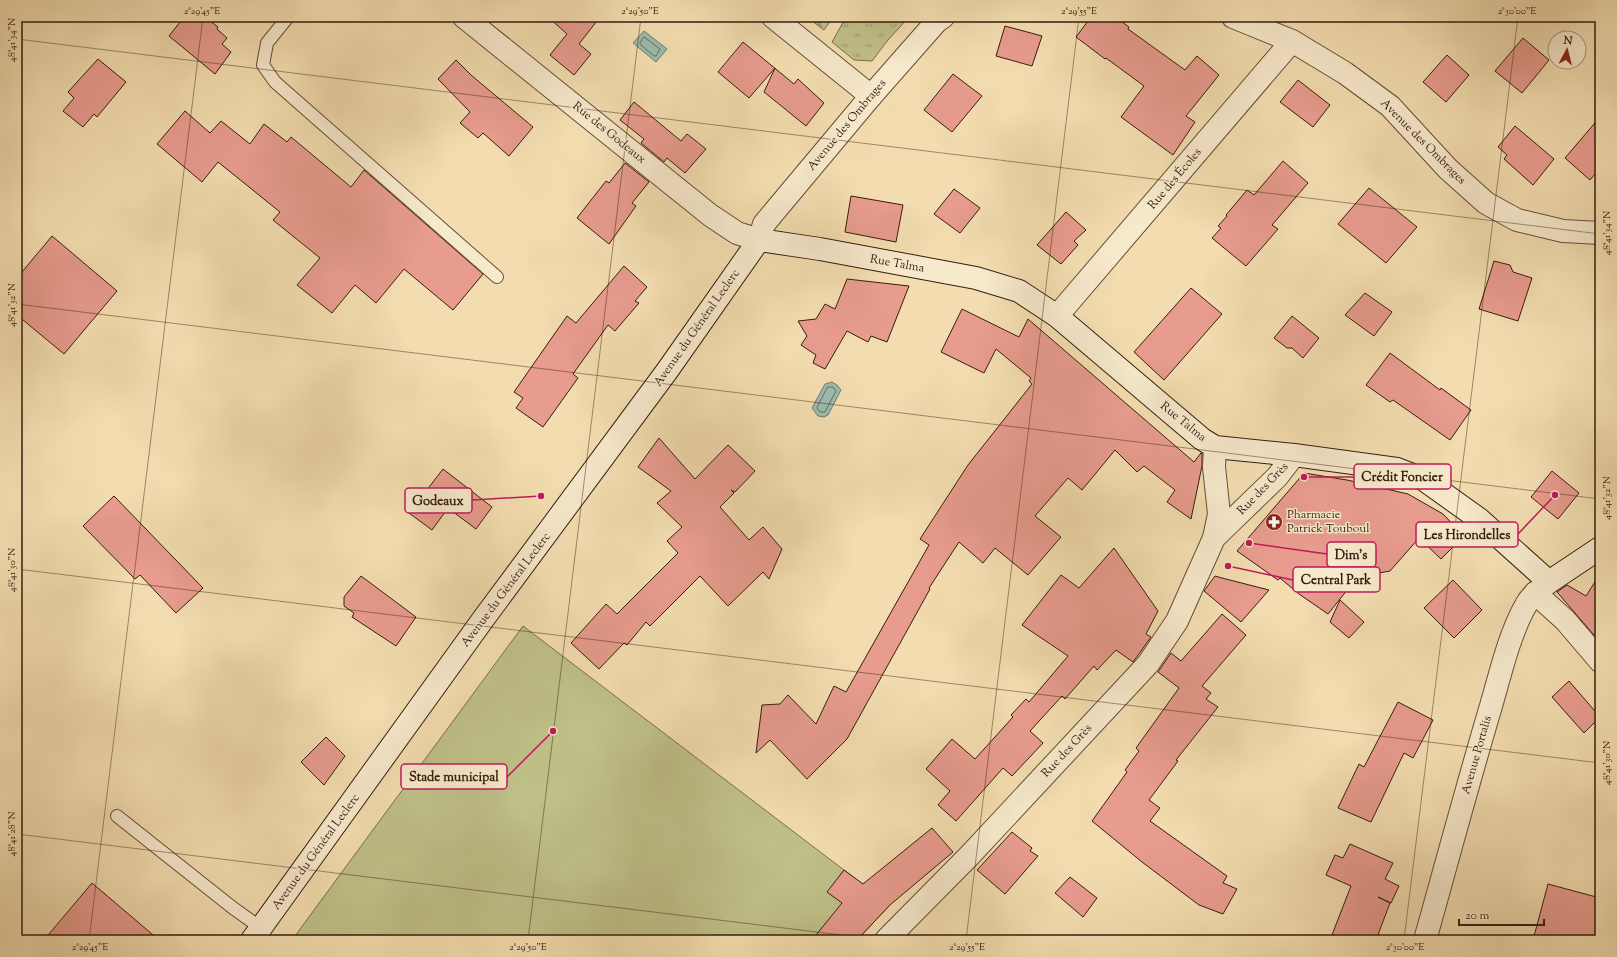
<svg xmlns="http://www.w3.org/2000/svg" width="1617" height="957" font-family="'Sorts Mill Goudy',serif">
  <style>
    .grass { fill: url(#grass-tufts); stroke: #7a6e4a }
    .forest { fill: url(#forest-firs); stroke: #7a6e4a }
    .park { fill: #bfc088; stroke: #7a6e4a }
    .water { fill: #9bbbaf; stroke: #737c6e }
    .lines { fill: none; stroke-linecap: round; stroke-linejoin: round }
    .shore { stroke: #686c5e; stroke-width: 1 }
    .building { fill: #e89c8e; stroke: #361d0d }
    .service-casing { stroke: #654d36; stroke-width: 14 }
    .minor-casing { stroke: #654d36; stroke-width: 24 }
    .secondary-casing { stroke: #361d0d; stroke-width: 24 }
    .service { stroke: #f7e9cc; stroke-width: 12 }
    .minor { stroke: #f7e9cc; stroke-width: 22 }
    .secondary { stroke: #f7e9cc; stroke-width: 22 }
    .ticks { fill: none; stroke: #361d0d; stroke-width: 1; stroke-opacity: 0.45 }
    .labels { text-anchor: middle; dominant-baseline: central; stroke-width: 3; stroke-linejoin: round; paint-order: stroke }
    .street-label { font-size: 12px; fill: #361d0d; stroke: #f7e9cc }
    .poi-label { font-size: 12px; fill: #361d0d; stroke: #f7e9cc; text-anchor: start }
    .leader { fill: none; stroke: #c2185b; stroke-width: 1.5 }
    .callout-dot { fill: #c2185b; stroke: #f7e9cc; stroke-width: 1.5 }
    .callout { fill: #f7e9cc; stroke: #c2185b; stroke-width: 1.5 }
    .callout-label { font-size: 13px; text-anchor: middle; font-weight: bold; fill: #361d0d }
    .neatline { fill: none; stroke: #361d0d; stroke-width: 1.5 }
    .ticks-label { font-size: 10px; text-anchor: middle; fill: #361d0d }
  </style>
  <defs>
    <pattern id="grass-tufts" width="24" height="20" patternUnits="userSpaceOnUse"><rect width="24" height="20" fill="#bfc088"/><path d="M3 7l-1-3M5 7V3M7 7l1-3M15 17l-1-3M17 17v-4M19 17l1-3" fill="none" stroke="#9c9b6e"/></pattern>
    <pattern id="forest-firs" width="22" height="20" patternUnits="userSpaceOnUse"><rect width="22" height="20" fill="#bfc088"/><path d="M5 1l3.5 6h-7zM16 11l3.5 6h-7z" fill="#9c9b6e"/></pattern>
  </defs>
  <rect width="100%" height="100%" fill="#f3ddb0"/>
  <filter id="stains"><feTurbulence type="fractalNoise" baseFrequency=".005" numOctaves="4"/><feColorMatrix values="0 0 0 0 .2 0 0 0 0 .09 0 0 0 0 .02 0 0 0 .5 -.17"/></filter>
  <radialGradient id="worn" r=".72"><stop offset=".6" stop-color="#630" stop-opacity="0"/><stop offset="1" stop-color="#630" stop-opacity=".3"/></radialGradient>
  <!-- grass -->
  <path class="grass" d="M846,17H851L866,22L870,17H909L888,40L872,61L854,60L832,42Z"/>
  <!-- forest -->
  <path class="forest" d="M807,17H833L824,30Z"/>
  <!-- park -->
  <path class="park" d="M523,626L890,905L857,940H292Z"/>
  <!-- water -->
  <g class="water">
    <path d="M644,31L667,49L656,62L633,43Z"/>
    <path d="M832,382L837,385L841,390L828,415L824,417L818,416L812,408L825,384Z"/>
  </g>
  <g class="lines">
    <!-- shore -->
    <g class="shore">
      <path d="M644,37L660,49L656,56H654L640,44Z"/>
      <path d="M828,387H833L836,391L825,412H820L817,408Z"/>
    </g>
  </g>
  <!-- building -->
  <g class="building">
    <path d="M184,17H205L218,27L217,29L227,38L222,44L231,52L215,74L169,36Z"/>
    <path d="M548,17H600L579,44L591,54L574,75L550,55L567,34Z"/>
    <path d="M1091,17H1115L1129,27L1128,29L1185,70L1197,56L1219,75L1186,116L1195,122L1173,155L1121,117L1144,86L1106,58L1105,59L1076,37Z"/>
    <path d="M1005,26L1042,36L1032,66L996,56Z"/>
    <path d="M1523,38L1549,60L1522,93L1495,71Z"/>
    <path d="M743,42L794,84L798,79L824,103L806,126L764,92L775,68L749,98L718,72Z"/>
    <path d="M1447,55L1469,75L1446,102L1423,82Z"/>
    <path d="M98,59L126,82L97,117L94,114L83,127L63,111L74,98L68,92Z"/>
    <path d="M456,60L471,75L533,127L509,156L483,133L478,138L460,123L470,112L438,79Z"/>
    <path d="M953,74L982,96L952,132L924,110Z"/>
    <path d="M1298,80L1330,105L1313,127L1280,102Z"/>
    <path d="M634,102L681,141L687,134L706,149L685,173L667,158L664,162L641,143L644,139L620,120Z"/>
    <path d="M185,111L210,133L221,121L250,144L264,124L287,142L291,137L351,187L364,170L483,274L453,310L404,269L376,303L355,285L332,313L297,285L320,258L273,220L280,212L218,162L202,182L157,144Z"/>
    <path d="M1600,117V168L1590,180L1565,158Z"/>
    <path d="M1515,126L1554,159L1533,185L1504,159L1507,155L1498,147Z"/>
    <path d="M1283,161L1308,183L1272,225L1278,229L1246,266L1212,238L1221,228L1218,226L1227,216L1226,215L1247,190L1254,195Z"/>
    <path d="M625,163L649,182L632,203L636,206L609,244L577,218L606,181L609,183Z"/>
    <path d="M1369,188L1417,227L1386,263L1338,224Z"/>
    <path d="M954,189L980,208L960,233L934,214Z"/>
    <path d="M851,196L903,205L896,242L845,232Z"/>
    <path d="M1066,212L1086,230L1074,241L1078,245L1061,264L1037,245Z"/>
    <path d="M52,236L117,291L64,354L17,315V278Z"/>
    <path d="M1494,261L1510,265L1513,272L1532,278L1518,321L1479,309Z"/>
    <path d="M624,266L647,287L635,301L639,303L615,331L608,325L573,374L578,378L543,427L516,408L523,398L514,392L567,316L576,323Z"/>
    <path d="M847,279L909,286L887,342L871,336L868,342L847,331L825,369L813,363L816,355L801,345L807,336L798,321L816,319L825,304L835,309Z"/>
    <path d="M1191,288L1222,314L1164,380L1134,352Z"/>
    <path d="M1365,293L1392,312L1374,336L1345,315Z"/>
    <path d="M962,309L1019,337L1028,319L1194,462L1201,453L1202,454V466L1191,519L1167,502L1175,490L1144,466L1137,472L1115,450L1082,490L1068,478L1035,516L1061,537L1028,575L995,548L983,563L959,542L929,588L930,589L847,739L807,779L770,740L756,753L762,705L780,704L788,695L816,724L834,686L846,692L929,545L920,539L968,465L1032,384L1029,381L1031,378L996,349L984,373L941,352Z"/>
    <path d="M1292,316L1319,338L1303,358L1292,348H1287L1274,338Z"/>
    <path d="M1390,353L1440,390L1441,388L1471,410L1450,440L1393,400L1390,402L1366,385Z"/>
    <path d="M659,438L695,479L728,445L755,471L735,492L731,490L734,493L720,507L749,540L763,527L782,549L769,579L763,572L728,606L700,576L650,626L646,622L627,645L624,643L599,669L571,643L606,604L617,614L678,553L667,541L682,527L657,503L671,491L638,467Z"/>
    <path d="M443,469L492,507L476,529L448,508L432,530L409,513Z"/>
    <path d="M1552,471L1579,493L1558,519L1531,497Z"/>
    <path d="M1304,473L1347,480L1408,494L1443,514L1464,536L1441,559L1419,538L1390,571L1379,573L1368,564L1328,614L1299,594L1280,578L1278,580L1237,551Z"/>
    <path d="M114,496L203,588L176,613L140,575L135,579L83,526Z"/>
    <path d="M1114,548L1158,611L1146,634L1151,637L1133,662L1116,650L1097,670L1094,666L1065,699L1062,696L1030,731L1043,743L1012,776L1003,768L956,821L938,805L950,791L926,769L952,739L975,759L1013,717L1011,715L1026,699L1029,702L1068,656L1022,625L1061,575L1079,588Z"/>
    <path d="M1600,574V642L1557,592L1567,585L1586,596Z"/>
    <path d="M361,576L416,617L396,646L352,617L354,613L344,606V597Z"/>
    <path d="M1215,576L1222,578L1269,590L1241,622L1204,591Z"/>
    <path d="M1453,580L1482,610L1454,638L1424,608Z"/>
    <path d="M1340,600L1364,622L1349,638L1330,622Z"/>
    <path d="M1222,614L1246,635L1202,686L1211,693L1206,699L1218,707L1176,760L1178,761L1149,800L1160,808L1150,821L1227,876L1223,883L1237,889L1223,914L1199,905L1142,862L1092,821L1127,772L1125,770L1139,751L1136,748L1179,688L1158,672L1171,653L1181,661Z"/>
    <path d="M1569,681L1600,717L1584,733L1552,697Z"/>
    <path d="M1398,702L1433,720L1413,758L1404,753L1371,822L1338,808L1359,764L1364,767Z"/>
    <path d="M326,737L345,756L324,785L301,762Z"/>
    <path d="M932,828L953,852L890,905L857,940H812L842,903L827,892L844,870L863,884Z"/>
    <path d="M1012,832L1032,848L1030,851L1038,856L1005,894L977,870Z"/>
    <path d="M1350,844L1393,863L1385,879L1399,886L1391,903L1378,897L1390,903L1376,940H1330L1351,886L1326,875L1335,855L1343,858Z"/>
    <path d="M1070,877L1097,898L1083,917L1055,893Z"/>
    <path d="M92,883L159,940H44Z"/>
    <path d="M1548,884L1600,898V940H1533Z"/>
  </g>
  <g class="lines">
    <!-- service casing -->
    <g class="service-casing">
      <g id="service">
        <path d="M288,17L267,43L263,65L275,82L497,277"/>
        <path d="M117,816L233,908L261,928"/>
      </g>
    </g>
    <!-- minor casing -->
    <g class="minor-casing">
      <g id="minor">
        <path d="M464,17L710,215L737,233L759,240L764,224L774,212L871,96L937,21L943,17"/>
        <path d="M773,17L871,96"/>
        <path d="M1233,17L1292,41L1345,73L1390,106L1448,169L1486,203L1517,220L1563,231L1600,233"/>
        <path d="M1057,316L1292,41"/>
        <path d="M1214,538L1277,477L1294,455"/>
        <path d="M1535,593L1565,620L1600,661"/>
        <path d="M886,940L970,855L1148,664L1177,621L1214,538L1219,514L1214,467L1215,447"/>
        <path d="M1425,940C1447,862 1468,783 1491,706C1500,675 1510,632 1526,605C1531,595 1541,589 1549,582"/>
      </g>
    </g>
    <!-- secondary casing -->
    <g class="secondary-casing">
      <path id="secondary" d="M252,940L484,618L667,371L759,240L820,249L976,278L1019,291L1057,316L1202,439L1215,447L1294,455L1397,469L1423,479L1479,519L1549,582L1600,548"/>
    </g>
    <!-- service -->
    <use href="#service" class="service"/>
    <!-- minor -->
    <use href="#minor" class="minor"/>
    <!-- secondary -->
    <use href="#secondary" class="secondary"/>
  </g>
  <!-- ticks -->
  <path class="ticks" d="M17,39L1600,234M17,304L1600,499M17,569L1600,763M17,834L882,940M89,940L203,17M528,940L641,17M966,940L1079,17M1404,940L1518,17"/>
  <!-- icons -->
  <defs>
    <g id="pharmacy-disc" transform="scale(0.9)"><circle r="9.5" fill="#8f2418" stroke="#f7e9cc"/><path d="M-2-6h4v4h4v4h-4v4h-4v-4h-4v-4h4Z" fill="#fff"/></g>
  </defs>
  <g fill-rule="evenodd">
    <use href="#pharmacy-disc" x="1274" y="522"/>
  </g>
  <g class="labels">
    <!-- street labels -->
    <g class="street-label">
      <text transform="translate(847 125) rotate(-50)">Avenue des Ombrages</text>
      <text transform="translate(609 133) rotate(39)">Rue des Godeaux</text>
      <text transform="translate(1423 142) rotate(45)">Avenue des Ombrages</text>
      <text transform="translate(1175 179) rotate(-50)">Rue des Écoles</text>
      <text transform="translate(897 264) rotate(10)">Rue Talma</text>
      <text transform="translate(697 328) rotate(-55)">Avenue du Général Leclerc</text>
      <text transform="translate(1183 422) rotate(39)">Rue Talma</text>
      <text transform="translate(1263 489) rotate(-46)">Rue des Grès</text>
      <text transform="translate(506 590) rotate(-53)">Avenue du Général Leclerc</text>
      <text transform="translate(1067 751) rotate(-47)">Rue des Grès</text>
      <text transform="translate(1477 755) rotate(-74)">Avenue Portalis</text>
      <text transform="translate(316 852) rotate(-54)">Avenue du Général Leclerc</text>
    </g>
    <!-- poi labels -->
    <g class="poi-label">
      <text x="1287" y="515">Pharmacie<tspan x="1287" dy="14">Patrick Touboul</tspan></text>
    </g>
  </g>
  <!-- callouts -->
  <path class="leader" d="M1304 477L1354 477M541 496L472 500M1555 495L1518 534M1249 543L1327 554M1228 566L1293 580M553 731L507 777"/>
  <g class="callout-dot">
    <circle cx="1304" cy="477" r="4"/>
    <circle cx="541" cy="496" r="4"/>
    <circle cx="1555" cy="495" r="4"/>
    <circle cx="1249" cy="543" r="4"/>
    <circle cx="1228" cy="566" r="4"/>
    <circle cx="553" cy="731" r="4"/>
  </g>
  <g class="callout">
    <rect x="1354" y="464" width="97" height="25" rx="4"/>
    <rect x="405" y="488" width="67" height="25" rx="4"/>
    <rect x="1416" y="522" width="102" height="25" rx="4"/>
    <rect x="1327" y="542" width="49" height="25" rx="4"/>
    <rect x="1293" y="567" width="87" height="25" rx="4"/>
    <rect x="401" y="764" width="106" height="25" rx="4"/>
  </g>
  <g class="callout-label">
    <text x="1402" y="481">Crédit Foncier</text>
    <text x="438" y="505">Godeaux</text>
    <text x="1467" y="539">Les Hirondelles</text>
    <text x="1351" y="559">Dim's</text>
    <text x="1336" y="584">Central Park</text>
    <text x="454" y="781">Stade municipal</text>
  </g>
  <!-- margin -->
  <rect width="1617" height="957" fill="none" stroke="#f3ddb0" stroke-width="44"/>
  <!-- north arrow -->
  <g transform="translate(1567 50) rotate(7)"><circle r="19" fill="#f7e9cc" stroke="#aa9780"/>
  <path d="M0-3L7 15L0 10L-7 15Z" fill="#8f2418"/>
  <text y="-6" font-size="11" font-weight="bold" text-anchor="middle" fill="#361d0d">N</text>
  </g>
  <!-- scale -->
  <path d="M1459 919v6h85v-6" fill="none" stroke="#361d0d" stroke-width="2"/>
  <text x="1465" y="919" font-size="12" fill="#361d0d" stroke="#f7e9cc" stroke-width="3" paint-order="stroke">20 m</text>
  <rect x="22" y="22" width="1573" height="913" class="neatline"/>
  <g class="ticks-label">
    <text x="202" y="14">2°29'45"E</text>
    <text x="640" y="14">2°29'50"E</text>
    <text x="1079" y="14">2°29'55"E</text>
    <text x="1517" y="14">2°30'00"E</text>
    <text transform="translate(11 40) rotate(-90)" y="4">48°41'34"N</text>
    <text transform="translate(1606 233) rotate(-90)" y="4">48°41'34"N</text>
    <text transform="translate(11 305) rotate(-90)" y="4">48°41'32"N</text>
    <text transform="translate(1606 498) rotate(-90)" y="4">48°41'32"N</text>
    <text transform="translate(11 570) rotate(-90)" y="4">48°41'30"N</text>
    <text transform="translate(1606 763) rotate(-90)" y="4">48°41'30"N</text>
    <text transform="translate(11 834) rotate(-90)" y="4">48°41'28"N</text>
    <text x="90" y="950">2°29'45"E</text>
    <text x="528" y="950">2°29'50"E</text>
    <text x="967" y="950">2°29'55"E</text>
    <text x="1405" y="950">2°30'00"E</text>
  </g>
  <rect width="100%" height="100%" filter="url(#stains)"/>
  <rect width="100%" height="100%" fill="url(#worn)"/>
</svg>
